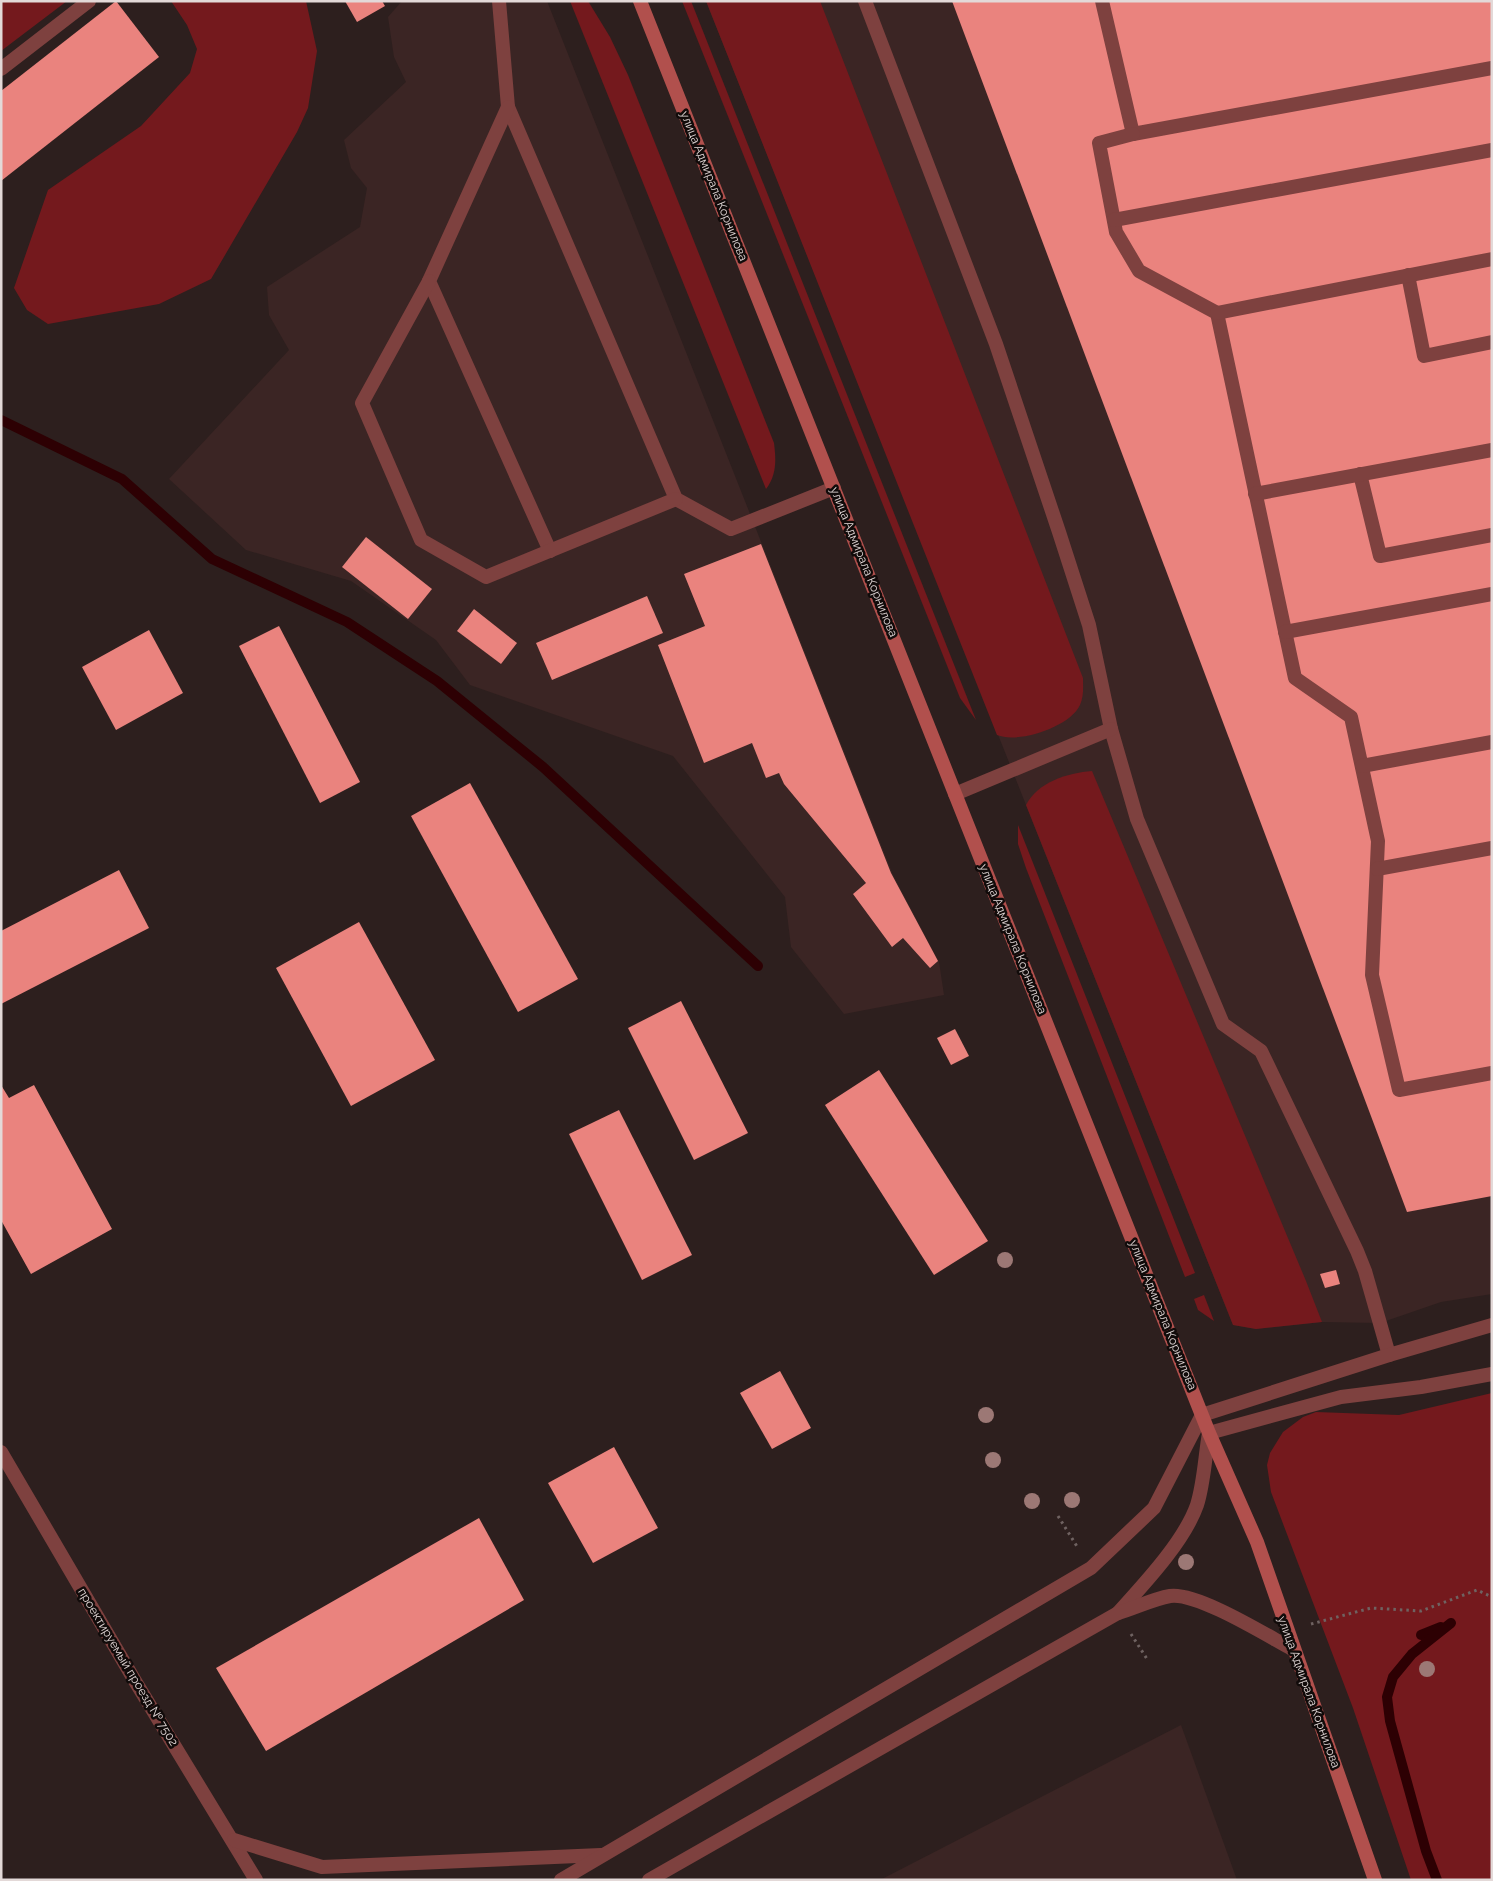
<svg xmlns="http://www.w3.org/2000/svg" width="1493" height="1881" font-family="Raleway,sans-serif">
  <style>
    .built { fill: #3b2524 }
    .green { fill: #74191d }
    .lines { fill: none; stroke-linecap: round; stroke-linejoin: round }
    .stream { stroke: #2d0003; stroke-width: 10 }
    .building { fill: #ea837e }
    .path { stroke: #6f6261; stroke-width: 3; stroke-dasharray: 2.5 4; stroke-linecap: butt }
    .service { stroke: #7e413f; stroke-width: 14 }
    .minor { stroke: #7e413f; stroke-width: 14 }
    .secondary { stroke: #b1504d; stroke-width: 14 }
    .tree { fill: #9c7875 }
    .labels { text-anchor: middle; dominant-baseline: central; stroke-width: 5; stroke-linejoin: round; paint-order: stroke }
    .street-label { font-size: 12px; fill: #e3d9d8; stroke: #110b0a }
  </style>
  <rect width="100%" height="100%" fill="#2d1f1e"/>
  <!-- built -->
  <g class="built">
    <path d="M402,1H547L893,875L939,962L944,995L844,1014L791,947L785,897L673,756L470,685L436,640L351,581L246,550L169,479L289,350L269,315L267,287L360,227L367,188L351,168L344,140L406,82L394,57L388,17Z"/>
    <path d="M706,1H1492V1294L1441,1302L1380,1323L1322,1322L1256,1329L1233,1325Z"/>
    <path d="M1181,1725L1237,1880H880Z"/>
  </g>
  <!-- green -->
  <g class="green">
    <path d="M1,1H67L1,51Z"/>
    <path d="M171,1H306L317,51L308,108L297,132L211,279L159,304L48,324L27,310L14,288L48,190L141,126L190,73L197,49L187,25Z"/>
    <path d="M570,1H588L610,37L628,75L774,443C776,460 777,474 766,489Z"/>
    <path d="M682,1H691L976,720L960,698Z"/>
    <path d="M706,1H820L1083,678C1083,687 1084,696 1080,705C1070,727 1018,744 997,735Z"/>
    <path d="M1092,771L1306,1281L1322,1322L1256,1329L1233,1325L1026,805C1038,782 1067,773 1092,771Z"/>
    <path d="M1018,825L1195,1273L1185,1277L1026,868L1018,844Z"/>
    <path d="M1204,1295L1214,1321L1198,1310L1194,1299Z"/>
    <path d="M1492,1393V1880H1411L1353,1708L1271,1492L1267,1465L1270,1453L1283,1432L1303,1417L1316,1412L1399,1415Z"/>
  </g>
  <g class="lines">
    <!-- stream -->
    <g class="stream">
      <path d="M1,420L122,479L212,559L347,622L437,681L543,767L758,966"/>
      <path d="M1421,1635L1441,1627"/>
      <path d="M1437,1880L1426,1851L1390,1721L1387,1697L1393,1677L1412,1654L1451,1623"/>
    </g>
  </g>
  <!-- building -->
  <g class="building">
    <path d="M116,1L159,57L1,181V91Z"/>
    <path d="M345,1H382L385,6L357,22Z"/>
    <path d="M952,1H1492V1196L1407,1212Z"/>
    <path d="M366,537L432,589L408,619L342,567Z"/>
    <path d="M761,544L891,873L938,961L930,968L903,938L892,947L853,894L866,883L784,784L779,773L766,778L752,743L704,763L658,645L705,626L684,574Z"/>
    <path d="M647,596L663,633L552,680L536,643Z"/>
    <path d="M474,609L517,643L501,664L457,631Z"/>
    <path d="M279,626L360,782L320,803L239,646Z"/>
    <path d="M149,630L183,693L116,730L82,667Z"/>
    <path d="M470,783L578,979L518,1012L411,816Z"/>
    <path d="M119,870L149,928L1,1004V931Z"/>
    <path d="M359,922L435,1060L351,1106L276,968Z"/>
    <path d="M681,1001L748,1133L694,1160L628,1028Z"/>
    <path d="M955,1029L969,1056L951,1065L937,1038Z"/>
    <path d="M879,1070L988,1241L934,1275L825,1105Z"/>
    <path d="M1,1085L9,1098L34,1085L112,1229L31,1274L1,1220Z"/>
    <path d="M619,1110L692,1255L642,1280L569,1134Z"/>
    <path d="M1336,1270L1340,1284L1325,1288L1320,1274Z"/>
    <path d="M780,1371L811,1428L772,1449L740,1393Z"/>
    <path d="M614,1447L658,1528L593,1563L548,1483Z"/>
    <path d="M479,1518L524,1600L266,1751L216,1668Z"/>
  </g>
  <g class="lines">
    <!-- path -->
    <g class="path">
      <path d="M1058,1516L1078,1548"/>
      <path d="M1311,1624L1371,1608L1421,1611L1477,1590L1492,1597"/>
      <path d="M1131,1634L1147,1659"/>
    </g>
    <!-- service -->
    <g class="service">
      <path d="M499,1L508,107L676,499L731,529L834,488"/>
      <path d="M865,1L996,344L1059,532L1089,625L1111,729L1137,819L1223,1024L1261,1051L1357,1251L1365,1271L1389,1355"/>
      <path d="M1102,1L1133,134L1492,68"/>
      <path d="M1,69L89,1"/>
      <path d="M508,107L429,281L550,551"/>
      <path d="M1133,134L1099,143L1116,232L1139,271L1217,313L1295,678L1351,717L1378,841L1372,975L1399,1090L1492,1073"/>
      <path d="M1114,220L1492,150"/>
      <path d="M1408,275L1424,356L1492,342"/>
      <path d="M429,281L362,403L421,540L486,577L676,499"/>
      <path d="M1217,313L1492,259"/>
      <path d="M1360,474L1380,556L1492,535"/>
      <path d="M1255,494L1492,450"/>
      <path d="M1285,632L1492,594"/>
      <path d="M1362,766L1492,742"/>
      <path d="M955,794L1111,729"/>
      <path d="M1377,869L1492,848"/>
    </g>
    <!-- minor -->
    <g class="minor">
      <path d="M1,1452L135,1681L256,1880"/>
      <path d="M1118,1613C1144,1584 1184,1542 1197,1505C1204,1483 1205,1456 1209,1433L1341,1397L1421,1387L1492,1374"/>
      <path d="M234,1840L322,1867L601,1855"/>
      <path d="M561,1880L1091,1568L1154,1508L1202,1415L1389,1355L1492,1325"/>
      <path d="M649,1880L1118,1613C1135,1608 1153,1599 1170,1596C1197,1592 1266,1635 1292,1649"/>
    </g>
    <!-- secondary -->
    <path class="secondary" d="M640,1L1209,1433L1257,1542L1375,1880"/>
  </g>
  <!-- trees -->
  <g class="tree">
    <circle cx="1005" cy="1260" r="8"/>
    <circle cx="986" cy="1415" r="8"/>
    <circle cx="993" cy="1460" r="8"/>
    <circle cx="1072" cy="1500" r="8"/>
    <circle cx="1032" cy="1501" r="8"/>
    <circle cx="1186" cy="1562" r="8"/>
    <circle cx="1427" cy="1669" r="8"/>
  </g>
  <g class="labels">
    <!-- street labels -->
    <g class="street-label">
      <text transform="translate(714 186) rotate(68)">улица Адмирала Корнилова</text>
      <text transform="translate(864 562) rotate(68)">улица Адмирала Корнилова</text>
      <text transform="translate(1013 939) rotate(68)">улица Адмирала Корнилова</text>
      <text transform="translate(1163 1315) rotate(68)">улица Адмирала Корнилова</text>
      <text transform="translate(128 1667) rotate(59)">проектируемый проезд № 7502</text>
      <text transform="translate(1309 1692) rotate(70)">улица Адмирала Корнилова</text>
    </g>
  </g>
  <!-- border -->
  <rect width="1493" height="1881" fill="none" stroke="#e3d9d8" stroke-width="5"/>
</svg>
